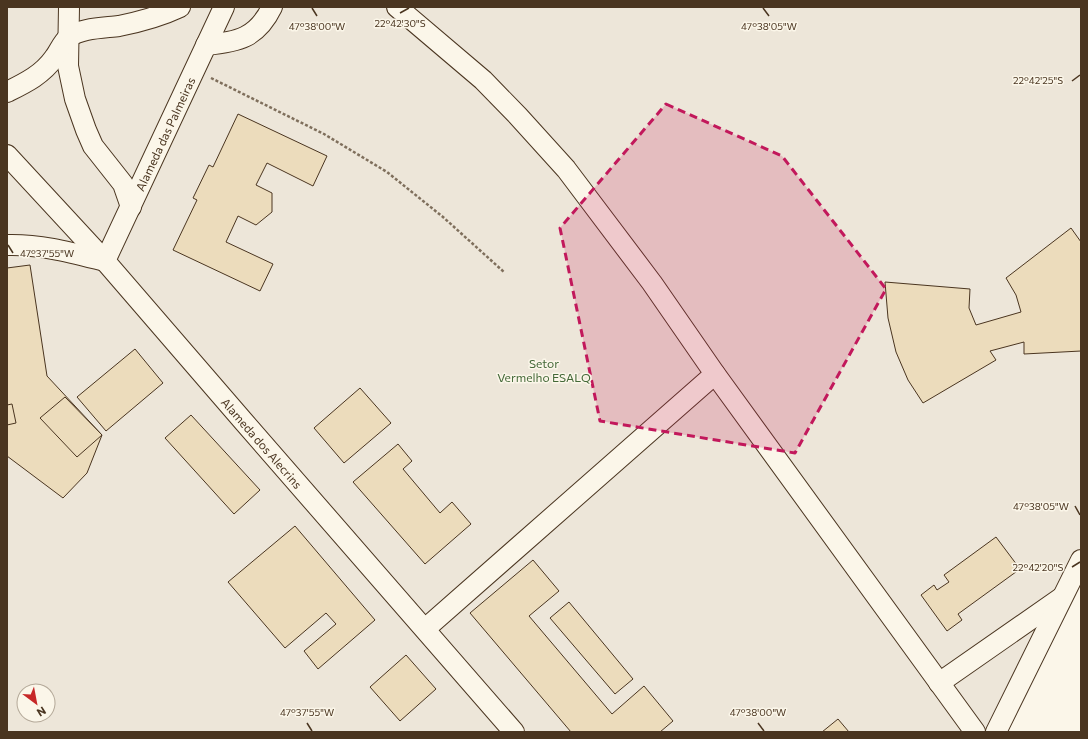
<svg xmlns="http://www.w3.org/2000/svg" width="1088" height="739" font-family="Commissioner,sans-serif">
  <style>
    .green { fill: #ede6d9; stroke: #887966; fill-rule: evenodd }
    .building { fill: #ecdcbc; stroke: #4a3520 }
    .lines { fill: none; stroke-linecap: round; stroke-linejoin: round }
    .minor-casing { stroke: #4a3520; stroke-width: 22 }
    .path { stroke: #7f6f5c; stroke-width: 2.5; stroke-dasharray: 3 2; stroke-linecap: butt }
    .minor { stroke: #fbf6e9; stroke-width: 20 }
    .marked { fill: #c2185b; fill-opacity: 0.2; stroke: #c2185b; stroke-width: 3; stroke-dasharray: 8 5; stroke-linejoin: round }
    .ticks { fill: none; stroke: #4a3520; stroke-width: 1.5 }
    .labels { text-anchor: middle; dominant-baseline: central; stroke-width: 3; stroke-linejoin: round; paint-order: stroke }
    .street-label { font-size: 12px; fill: #4a3520; stroke: #fbf6e9 }
    .park-label { font-size: 12px; fill: #436837; stroke: #fbf6e9 }
    .ticks-label { font-size: 10px; text-anchor: middle; fill: #4a3520; stroke: #fbf6e9; stroke-width: 3; stroke-linejoin: round; paint-order: stroke }
  </style>
  <rect width="100%" height="100%" fill="#fbf6e9"/>
  <!-- green -->
  <path class="green" d="M7,7H1081V559L998,732H7ZM24,691H48V715H24Z"/>
  <!-- building -->
  <g class="building">
    <path d="M238,114L327,156L313,186L267,163L256,185L272,193V212L256,225L238,216L226,242L273,264L260,291L173,250L197,200L193,198L209,165L213,167Z"/>
    <path d="M1071,228L1081,242V351L1024,354V342L990,351L996,360L923,403L908,380L896,352L888,318L885,282L970,289L969,308L976,325L1021,312L1016,295L1006,278Z"/>
    <path d="M30,265L47,376L102,435L87,473L63,498L7,456V268Z"/>
    <path d="M135,349L163,383L106,431L77,397Z"/>
    <path d="M360,388L391,423L344,463L314,428Z"/>
    <path d="M65,397L102,435L77,457L40,418Z"/>
    <path d="M12,404L16,423L7,425V405Z"/>
    <path d="M191,415L260,490L234,514L165,438Z"/>
    <path d="M398,444L412,461L403,469L440,513L452,502L471,524L425,564L353,482Z"/>
    <path d="M295,526L375,620L318,669L304,651L336,624L326,613L285,648L228,582Z"/>
    <path d="M996,537L1020,569L958,614L962,620L947,631L921,595L934,585L937,590L949,582L944,575Z"/>
    <path d="M533,560L559,591L529,616L612,714L644,686L673,721L660,732H571L470,613Z"/>
    <path d="M569,602L633,679L615,694L550,618Z"/>
    <path d="M406,655L436,689L400,721L370,687Z"/>
    <path d="M838,719L849,732H822Z"/>
  </g>
  <g class="lines">
    <!-- minor casing -->
    <g class="minor-casing">
      <g id="minor">
        <path d="M69,7L68,66L75,99L86,130L93,146L123,184L131,207"/>
        <path d="M397,7L483,80L518,116L566,169L652,283L715,374L975,732"/>
        <path d="M206,45C238,42 257,38 272,7"/>
        <path d="M7,92C25,83 42,75 54,58C59,52 62,43 68,38C80,28 104,28 119,26C139,22 161,16 180,7"/>
        <path d="M7,155L105,261L244,422L514,732"/>
        <path d="M7,245C41,244 73,253 105,261L224,7"/>
        <path d="M425,629L715,374"/>
        <path d="M939,683L1061,598"/>
        <path d="M996,732L1081,560"/>
      </g>
    </g>
    <!-- path -->
    <path class="path" d="M211,78L324,134L387,172L443,217L504,272"/>
    <!-- minor -->
    <use href="#minor" class="minor"/>
  </g>
  <!-- marked area -->
  <path class="marked" d="M666,104L782,156L886,289L795,453L600,421L560,228Z"/>
  <!-- ticks -->
  <path class="ticks" d="M312,8L317,16M763,8L769,16M400,13L409,8M1072,81L1080,75M8,245L13,253M1075,506L1080,515M1072,567L1080,562M307,723L312,731M758,723L764,731"/>
  <g class="labels">
    <!-- street labels -->
    <g class="street-label">
      <text transform="translate(165 134) rotate(-65)">Alameda das Palmeiras</text>
      <text transform="translate(262 443) rotate(49)">Alameda dos Alecrins</text>
    </g>
    <!-- park labels -->
    <g class="park-label">
      <text x="544" y="363">Setor<tspan x="544" dy="14">Vermelho ESALQ</tspan></text>
    </g>
  </g>
  <g class="ticks-label">
    <text x="400" y="27">22°42'30"S</text>
    <text x="317" y="30">47°38'00"W</text>
    <text x="769" y="30">47°38'05"W</text>
    <text x="1038" y="84">22°42'25"S</text>
    <text x="47" y="257">47°37'55"W</text>
    <text x="1041" y="510">47°38'05"W</text>
    <text x="1038" y="571">22°42'20"S</text>
    <text x="307" y="716">47°37'55"W</text>
    <text x="758" y="716">47°38'00"W</text>
  </g>
  <!-- border -->
  <rect width="1088" height="739" fill="none" stroke="#4a3520" stroke-width="16"/>
  <!-- north arrow -->
  <g transform="translate(36 703) rotate(148)"><circle r="19" fill="#fbf6e9" stroke="#b4a999"/>
  <path d="M0-3L7 15L0 10L-7 15Z" fill="#c62828"/>
  <text y="-6" font-size="11" font-weight="bold" text-anchor="middle" fill="#4a3520">N</text>
  </g>
</svg>
